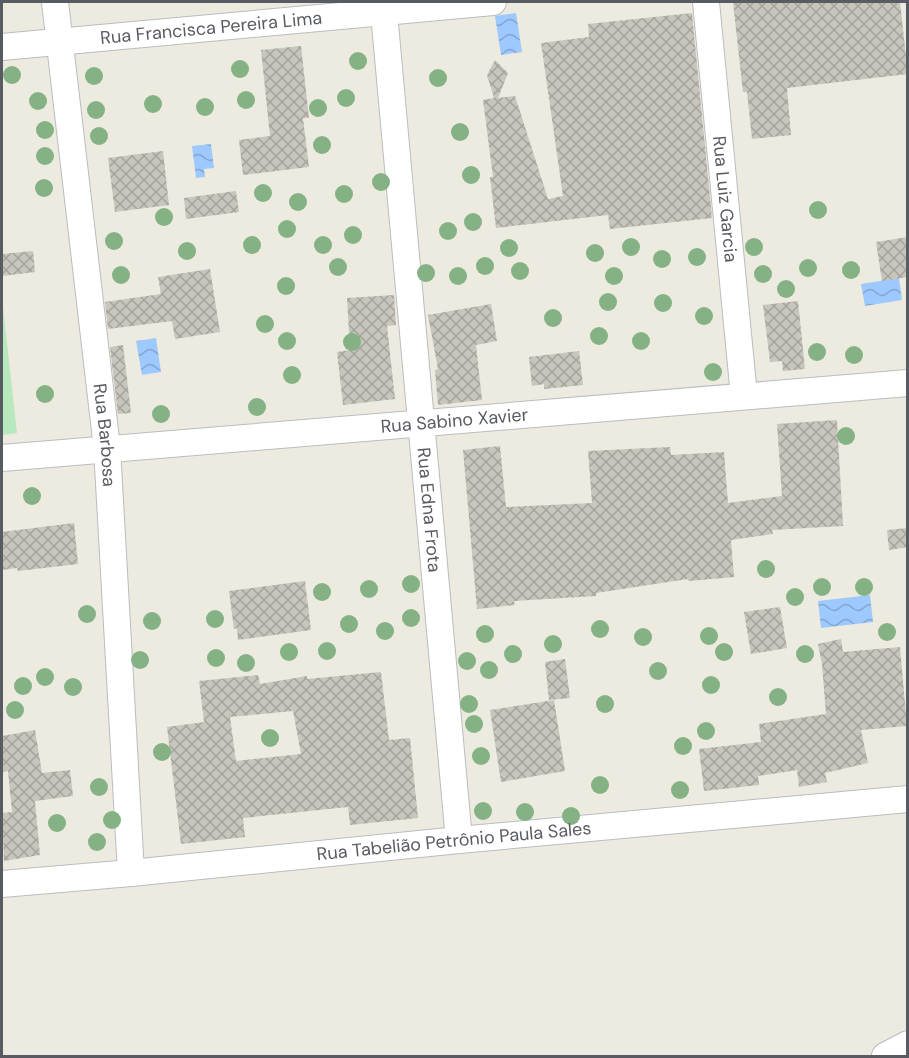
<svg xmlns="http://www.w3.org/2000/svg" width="909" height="1058" font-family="'DM Sans',sans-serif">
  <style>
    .pitch { fill: #b9e7be }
    .water { fill: url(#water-waves) }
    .building { fill: url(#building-cross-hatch); fill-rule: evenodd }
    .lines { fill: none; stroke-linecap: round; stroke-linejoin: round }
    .minor-casing { stroke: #babcc2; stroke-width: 28 }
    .minor { stroke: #fff; stroke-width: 26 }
    .tree { fill: #84b285 }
    .labels { text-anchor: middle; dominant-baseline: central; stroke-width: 6; stroke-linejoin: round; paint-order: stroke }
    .street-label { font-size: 18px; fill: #585b62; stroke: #fff }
  </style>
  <defs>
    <pattern id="water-waves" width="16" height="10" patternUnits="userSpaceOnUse" patternTransform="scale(1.5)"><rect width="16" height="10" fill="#9dc9ff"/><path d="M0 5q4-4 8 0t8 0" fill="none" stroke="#83a6d2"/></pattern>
    <pattern id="building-cross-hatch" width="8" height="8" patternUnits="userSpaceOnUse" patternTransform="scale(1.5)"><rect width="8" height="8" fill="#c8c5bc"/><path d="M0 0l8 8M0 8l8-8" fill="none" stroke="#a5a39c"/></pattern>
  </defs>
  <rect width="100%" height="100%" fill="#edebdf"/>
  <!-- pitch -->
  <path class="pitch" d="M2,298L17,433L2,435Z"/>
  <!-- water -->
  <g class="water">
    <path d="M516,13L522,52L501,55L495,16Z"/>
    <path d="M211,144L214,168L204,169L205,177L196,178L192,146Z"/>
    <path d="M899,278L902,300L865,306L861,284Z"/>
    <path d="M156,338L161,372L142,375L136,341Z"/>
    <path d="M870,595L873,622L821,628L818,601Z"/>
  </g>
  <!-- building -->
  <g class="building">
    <path d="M733,2H900L908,74L787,88L791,135L752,139L747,92H743Z"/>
    <path d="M692,13L712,218L610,229L608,215L496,228L490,177H493L483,100L494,98L487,75L495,60L508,73L498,98L515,96L548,199L563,196L541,43L589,37L588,24Z"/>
    <path d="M301,46L309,118H303L309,167L243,175L239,140L270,136L261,50Z"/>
    <path d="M163,151L169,205L115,212L108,158Z"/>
    <path d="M236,191L239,212L186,219L184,198Z"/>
    <path d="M908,237V277L882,281L876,242Z"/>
    <path d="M33,251L35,272L2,276V254Z"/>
    <path d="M210,269L220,332L175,339L172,321L108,329L105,302L161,294L158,277Z"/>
    <path d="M394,295L396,325L387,326L395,399L343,405L337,352L350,350L347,298Z"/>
    <path d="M798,301L805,369L783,371L782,361L770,362L763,305Z"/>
    <path d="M491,304L497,341L476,345L482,400L438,405L435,370L438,369L428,315Z"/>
    <path d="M123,345L131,413L118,414L110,347Z"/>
    <path d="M579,351L583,385L544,389V384L532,386L529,357Z"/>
    <path d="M837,420L843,526L772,530L773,534L731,540L734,577L689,581L688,579L596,593V596L514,601L515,605L477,609L463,450L500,446L506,507L592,503L588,451L670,447L671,455L724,452L728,503L782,496L777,424Z"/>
    <path d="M74,523L78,564L18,571L17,568L2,570V532Z"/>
    <path d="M908,528V547L889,550L887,530Z"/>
    <path d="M305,581L311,630L238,640L237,628L234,629L229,591Z"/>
    <path d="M780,607L787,648L751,654L744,612Z"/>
    <path d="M841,639L843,652L900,647L907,726L861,730L868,763L825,773L827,782L799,787L797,770L758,776L759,785L704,791L699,749L761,742L759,724L826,714L822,664L818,644Z"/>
    <path d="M565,659L570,698L549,700L545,662Z"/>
    <path d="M381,672L389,740L410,738L418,818L350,825L348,807L243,818L245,837L181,844L167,727L204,722L199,681L258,675L260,684L307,676V679ZM293,711L301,754L236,761L230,717Z"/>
    <path d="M554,700L565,771L501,782L490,710Z"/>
    <path d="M35,730L42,773L70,770L73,796L35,801L40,855L4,861L2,813L12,812L8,771L2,772V736Z"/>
  </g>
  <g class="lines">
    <!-- minor casing -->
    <g class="minor-casing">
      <g id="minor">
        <path id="s1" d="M55,2L107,448L131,873"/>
        <path id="s2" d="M383,2L459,840"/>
        <path id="s3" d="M706,2L744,396"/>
        <path id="s4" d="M2,47L493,2"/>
        <path id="s5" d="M2,458L908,383"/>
        <path id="s6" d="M2,884L131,873L459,840L908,799"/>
        <path d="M885,1056L908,1044"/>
      </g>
    </g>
    <!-- minor -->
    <use href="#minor" class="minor"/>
  </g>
  <!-- trees -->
  <g class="tree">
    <circle cx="358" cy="61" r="9"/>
    <circle cx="240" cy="69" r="9"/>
    <circle cx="12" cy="75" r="9"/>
    <circle cx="94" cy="76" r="9"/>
    <circle cx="438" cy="78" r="9"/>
    <circle cx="346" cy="98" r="9"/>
    <circle cx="246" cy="100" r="9"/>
    <circle cx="38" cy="101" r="9"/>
    <circle cx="153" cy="104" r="9"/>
    <circle cx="205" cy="107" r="9"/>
    <circle cx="318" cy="108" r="9"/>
    <circle cx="96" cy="110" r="9"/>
    <circle cx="45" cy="130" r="9"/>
    <circle cx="460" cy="132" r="9"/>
    <circle cx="99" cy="136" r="9"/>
    <circle cx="322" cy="145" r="9"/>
    <circle cx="45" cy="156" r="9"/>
    <circle cx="471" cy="175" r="9"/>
    <circle cx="381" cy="182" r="9"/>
    <circle cx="44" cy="188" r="9"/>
    <circle cx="263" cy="193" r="9"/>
    <circle cx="344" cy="194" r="9"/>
    <circle cx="298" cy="202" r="9"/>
    <circle cx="818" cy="210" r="9"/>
    <circle cx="164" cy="217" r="9"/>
    <circle cx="473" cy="222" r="9"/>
    <circle cx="287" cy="229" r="9"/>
    <circle cx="448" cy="231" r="9"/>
    <circle cx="353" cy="235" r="9"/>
    <circle cx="114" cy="241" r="9"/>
    <circle cx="252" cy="245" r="9"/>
    <circle cx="323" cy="245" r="9"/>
    <circle cx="631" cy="247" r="9"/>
    <circle cx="754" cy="247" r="9"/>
    <circle cx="509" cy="248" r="9"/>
    <circle cx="187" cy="251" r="9"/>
    <circle cx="595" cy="253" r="9"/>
    <circle cx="697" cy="257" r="9"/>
    <circle cx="662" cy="259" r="9"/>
    <circle cx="485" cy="266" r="9"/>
    <circle cx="338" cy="267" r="9"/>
    <circle cx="808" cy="268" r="9"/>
    <circle cx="851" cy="270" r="9"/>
    <circle cx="520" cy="271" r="9"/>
    <circle cx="426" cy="273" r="9"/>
    <circle cx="763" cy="274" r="9"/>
    <circle cx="121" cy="275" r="9"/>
    <circle cx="458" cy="276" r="9"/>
    <circle cx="614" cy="276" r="9"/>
    <circle cx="286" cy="286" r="9"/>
    <circle cx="786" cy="289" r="9"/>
    <circle cx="608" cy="302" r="9"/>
    <circle cx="663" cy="303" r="9"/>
    <circle cx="704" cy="316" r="9"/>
    <circle cx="553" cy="318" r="9"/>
    <circle cx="265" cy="324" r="9"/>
    <circle cx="599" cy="336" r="9"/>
    <circle cx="287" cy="341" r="9"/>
    <circle cx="641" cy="341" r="9"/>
    <circle cx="352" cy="342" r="9"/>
    <circle cx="817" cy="352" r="9"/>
    <circle cx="854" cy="355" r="9"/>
    <circle cx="713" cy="372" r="9"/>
    <circle cx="292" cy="375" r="9"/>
    <circle cx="45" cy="394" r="9"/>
    <circle cx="257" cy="407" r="9"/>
    <circle cx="161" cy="414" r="9"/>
    <circle cx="846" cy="436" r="9"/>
    <circle cx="32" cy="496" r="9"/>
    <circle cx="766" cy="569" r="9"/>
    <circle cx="411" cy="584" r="9"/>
    <circle cx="822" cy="587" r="9"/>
    <circle cx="864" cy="587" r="9"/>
    <circle cx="369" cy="589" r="9"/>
    <circle cx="322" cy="592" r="9"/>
    <circle cx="795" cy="597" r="9"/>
    <circle cx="87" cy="614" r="9"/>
    <circle cx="411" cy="618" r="9"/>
    <circle cx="215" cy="619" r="9"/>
    <circle cx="152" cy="621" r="9"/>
    <circle cx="349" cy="624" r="9"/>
    <circle cx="600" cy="629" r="9"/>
    <circle cx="385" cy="631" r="9"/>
    <circle cx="887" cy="632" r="9"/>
    <circle cx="485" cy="634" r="9"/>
    <circle cx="709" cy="636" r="9"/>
    <circle cx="643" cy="637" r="9"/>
    <circle cx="553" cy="644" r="9"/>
    <circle cx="327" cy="651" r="9"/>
    <circle cx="289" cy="652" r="9"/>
    <circle cx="724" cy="652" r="9"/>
    <circle cx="513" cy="654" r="9"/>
    <circle cx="805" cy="654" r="9"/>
    <circle cx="216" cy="658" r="9"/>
    <circle cx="140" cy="660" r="9"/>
    <circle cx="467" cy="661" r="9"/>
    <circle cx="246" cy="663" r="9"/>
    <circle cx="489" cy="670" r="9"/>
    <circle cx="658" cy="671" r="9"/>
    <circle cx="45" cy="677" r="9"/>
    <circle cx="711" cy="685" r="9"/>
    <circle cx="23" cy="686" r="9"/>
    <circle cx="73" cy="687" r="9"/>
    <circle cx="778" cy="697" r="9"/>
    <circle cx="469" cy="704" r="9"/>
    <circle cx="605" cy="704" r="9"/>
    <circle cx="15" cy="710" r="9"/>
    <circle cx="474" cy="724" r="9"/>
    <circle cx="706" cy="731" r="9"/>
    <circle cx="270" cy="738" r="9"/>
    <circle cx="683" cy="746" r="9"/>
    <circle cx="162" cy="752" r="9"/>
    <circle cx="481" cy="756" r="9"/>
    <circle cx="600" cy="785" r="9"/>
    <circle cx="99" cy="787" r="9"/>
    <circle cx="680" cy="790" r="9"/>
    <circle cx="483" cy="811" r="9"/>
    <circle cx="525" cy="812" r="9"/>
    <circle cx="571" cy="816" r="9"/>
    <circle cx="112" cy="820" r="9"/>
    <circle cx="57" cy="823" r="9"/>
    <circle cx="97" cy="842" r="9"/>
  </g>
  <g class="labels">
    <!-- street labels -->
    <g class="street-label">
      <text stroke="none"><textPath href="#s4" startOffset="210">Rua Francisca Pereira Lima</textPath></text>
      <text stroke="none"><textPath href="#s3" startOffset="198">Rua Luiz Garcia</textPath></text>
      <text stroke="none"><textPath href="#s5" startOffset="454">Rua Sabino Xavier</textPath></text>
      <text stroke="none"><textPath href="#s1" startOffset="436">Rua Barbosa</textPath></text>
      <text stroke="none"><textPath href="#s2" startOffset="510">Rua Edna Frota</textPath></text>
      <text stroke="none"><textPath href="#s6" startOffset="454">Rua Tabelião Petrônio Paula Sales</textPath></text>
    </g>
  </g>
  <!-- border -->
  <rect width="909" height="1058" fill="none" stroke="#585b62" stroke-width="6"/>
</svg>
